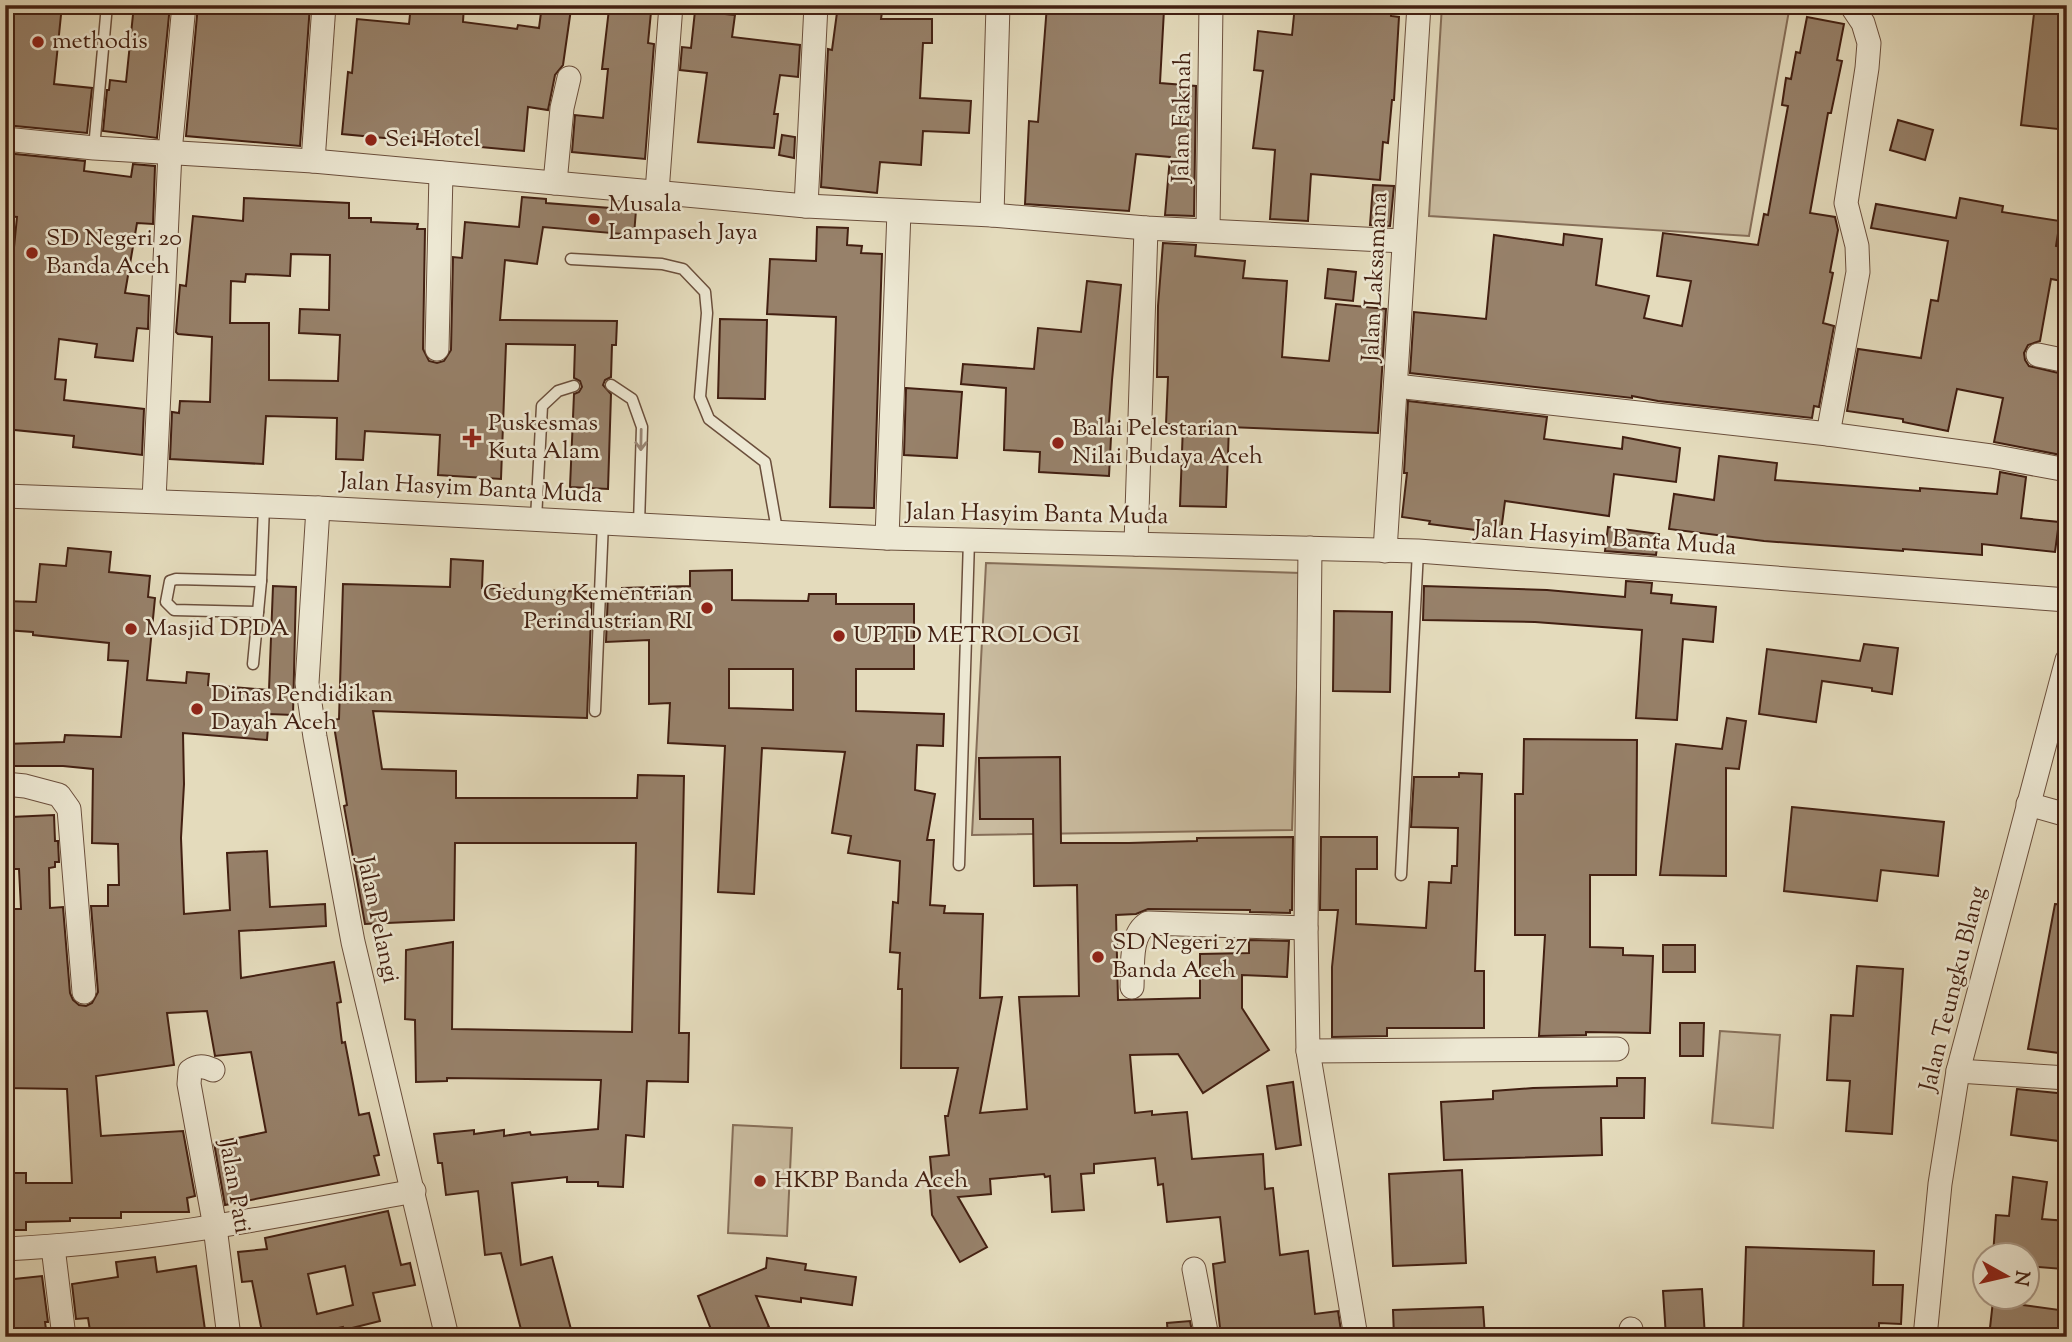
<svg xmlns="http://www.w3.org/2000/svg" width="2072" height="1342" font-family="'Sorts Mill Goudy',serif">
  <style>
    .green { fill: #c9bb9f; stroke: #866e58; stroke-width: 2 }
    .building { fill: #97816a; stroke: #432012; stroke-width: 2; fill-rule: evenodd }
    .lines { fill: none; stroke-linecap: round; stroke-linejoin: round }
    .service-casing { stroke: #6b4f3c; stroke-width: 13 }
    .minor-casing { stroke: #6b4f3c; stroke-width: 25 }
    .service { stroke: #ede8d3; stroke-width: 10 }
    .minor { stroke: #ede8d3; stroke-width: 23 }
    .oneway { stroke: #988472 }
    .poi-dot { fill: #8f2418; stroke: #ede8d3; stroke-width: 2.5 }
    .labels { text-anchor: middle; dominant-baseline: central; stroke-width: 5; stroke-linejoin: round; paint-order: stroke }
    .poi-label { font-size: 24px; fill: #432012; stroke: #ede8d3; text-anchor: start }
    .street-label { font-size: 24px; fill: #432012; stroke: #ede8d3 }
  </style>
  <rect width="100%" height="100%" fill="#e4dbbc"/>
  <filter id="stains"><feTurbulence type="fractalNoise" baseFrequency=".00286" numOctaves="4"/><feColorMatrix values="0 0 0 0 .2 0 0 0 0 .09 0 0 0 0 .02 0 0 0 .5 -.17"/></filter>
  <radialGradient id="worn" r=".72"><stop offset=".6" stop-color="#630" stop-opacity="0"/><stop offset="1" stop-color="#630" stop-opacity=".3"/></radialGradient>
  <!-- green -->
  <g class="green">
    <path d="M1442,5H1790L1749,236L1429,216Z"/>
    <path d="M986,563L1301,573L1292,830L972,835Z"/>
    <path d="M1720,1031L1780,1035L1773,1128L1712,1123Z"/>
    <path d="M733,1125L792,1128L787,1236L728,1233Z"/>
  </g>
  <!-- building -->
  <g class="building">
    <path d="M5,5H62L54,84L92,88L87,133L5,125Z"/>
    <path d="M134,5H170L157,138L103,131L107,90H109L110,80L126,82Z"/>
    <path d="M198,5H310L300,146L186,136Z"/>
    <path d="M411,5H464L463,22L517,29L518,25L539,28L542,5L571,9L563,65L555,75L548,110L528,107L524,151L342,134L348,72L352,73L357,19L409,24Z"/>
    <path d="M838,5H883L881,19H932V43H923L920,98L971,101L969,133L923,131L921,165L880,162L877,193L821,187L828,49L832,50Z"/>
    <path d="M1047,5H1117L1164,10L1160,83L1196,86L1194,216L1165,215L1170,157L1136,154L1129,211L1025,204L1029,121L1038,122Z"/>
    <path d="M1295,5H1392L1391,16L1399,17L1394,100H1392L1388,143L1383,142L1380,180L1311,174L1308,221L1270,219L1275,150L1253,148L1263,71L1254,70L1258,31L1292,35Z"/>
    <path d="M2035,5H2067V130L2021,125Z"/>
    <path d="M609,9L651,12L648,43L654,44L645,159L572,152L575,115L603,118L608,69H602Z"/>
    <path d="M695,11L735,15L732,37L800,45L798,77L780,75L774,114H778L774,148L698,142L707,73L680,70L682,47L691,48Z"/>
    <path d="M1807,17L1844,24L1837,60L1842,61L1831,113H1828L1810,213L1835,217L1838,230L1830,272L1833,273L1823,323L1834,326L1819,407L1814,406L1812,418L1658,401L1632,396V398L1410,373L1414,312L1486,319L1494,235L1563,245L1564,234L1602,239L1596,285L1649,296L1644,318L1682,326L1691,281L1657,276L1663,233L1758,245L1764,214L1768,215L1788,106L1782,105L1786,78L1791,79L1796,52L1800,53Z"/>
    <path d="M1898,120L1933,130L1925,160L1890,150Z"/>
    <path d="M782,135L795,137L794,158L779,155Z"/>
    <path d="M5,153L85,161L84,171L131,177L133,164L155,166L153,224L137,223L125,293L149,296L148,329L137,328L133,361L95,357L97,344L59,339L55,379L66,380L64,400L144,409L142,455L73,447L74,436L5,429V338L17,217L5,216Z"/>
    <path d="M1373,185L1394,186L1390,226L1370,225Z"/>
    <path d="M522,197L546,199V203L636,210L634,235L543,227L537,264L505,260L500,320L617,321L616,345H612L611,377L605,380L603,385L611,394L608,489L570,487L574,394L579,392L582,387L580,381L574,378L575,345L506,344L501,479L438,475L440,435L365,431L363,460L336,459L337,418L266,416L263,464L170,459L172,412L179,413L180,401L210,402L212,337L178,334L176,332L180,285L186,286L193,216L243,221L244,198L349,203V218H371V222L418,224L417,229H425L423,349L429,361L437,363L444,361L451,350L453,257L462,258L465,222L519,227ZM291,254L330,255L329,310L300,309L299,333L340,335L338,381L269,380V323H230L231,281L245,282L246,274L290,276Z"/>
    <path d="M1960,198L2003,206L2002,212L2060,221L2056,246L2067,248V282L2051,279L2040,341L2028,345L2024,353L2025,360L2029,366L2067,375L2066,456L1994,442L2003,398L1957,389L1948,431L1903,422V419L1847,411L1858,349L1921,358L1931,300L1938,301L1948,241L1871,228L1876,204L1956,218Z"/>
    <path d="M817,227L848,228L847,245L862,246L861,253L882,254L874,508L830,507L836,317L767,314L770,259L816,261Z"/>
    <path d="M1163,243L1196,245L1195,256L1245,261L1243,278L1287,281L1282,357L1329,361L1336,304L1386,309L1378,433L1229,427L1226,507L1180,506L1183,425L1166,424L1168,377H1157L1158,306Z"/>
    <path d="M1328,269L1356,272L1353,301L1325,298Z"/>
    <path d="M1087,281L1121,285L1112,380L1108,436L1111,437L1109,476L1039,472L1040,452L1004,450L1006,388L961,384L963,364L1034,369L1038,328L1081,332Z"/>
    <path d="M720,319L767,320L765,399L718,398Z"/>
    <path d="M906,388L962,392L957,458L904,455Z"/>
    <path d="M1408,401L1547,417L1544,439L1622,449L1623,437L1680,448L1676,482L1614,474L1609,516L1505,501L1500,539L1475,535V530L1429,524L1430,521L1402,517L1407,473H1404Z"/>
    <path d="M1719,456L1777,463L1775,480L1920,491V488L1997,494L2000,472L2026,477L2021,518L2059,522L2055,552L1982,544V555L1903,549V551L1764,541L1669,529L1674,494L1714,500Z"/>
    <path d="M1608,527L1659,534L1656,555L1605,551Z"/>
    <path d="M68,548L111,552L109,572L150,576L148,597L155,598L147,680L186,683L187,672L209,674L208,685L269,690L273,586L296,587L293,715L269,714L267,740L183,733L184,784L181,838L184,914L230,910L227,853L267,851L270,907L325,904L326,926L239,931L241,978L334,962L341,1002L337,1003L342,1043L345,1042L359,1115L369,1113L379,1155L374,1156L379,1175L225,1205L214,1143L266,1132L251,1052L215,1056L207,1011L167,1013L174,1065L96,1076L101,1136L183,1131L195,1196L187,1198L189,1212H121V1218H70V1221L26,1222V1230H5V1173H26V1183H72L67,1089L5,1088V909H21L19,869H13L11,817L54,815L55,841H58L59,862H55V867L49,868L50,908L63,907L70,993L73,1000L79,1005L86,1006L92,1003L98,992L91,906H108V885H119L118,844L92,843L93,769L63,766H5V744L64,742L65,735L121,737L128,661L108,660L109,643L33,635V632L5,630V601L36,602L40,564L66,566Z"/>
    <path d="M451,559L483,561L482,588L592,592L587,718L373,711L382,769L456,771V798H637L638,775L684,776L679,1033H689L688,1082L647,1081L644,1137L626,1135L623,1187L598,1186V1182H567V1177L512,1183L521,1265L552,1257L573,1337H523L501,1253L485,1255L478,1191L446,1195L442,1163H438L434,1134L474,1130V1134L504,1130V1136L530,1132L531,1135L598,1129L601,1080L447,1078V1081L416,1082L415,1020L405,1019L406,950L453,942L452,1029L632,1032L636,843H455L454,920L365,924L344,806L347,805L333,720L339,719L343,584L450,587Z"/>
    <path d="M732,570V600L808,601L809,594H836V604H914V669H856V711L944,714L943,746L917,745L915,790L935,794L927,840H934L930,905L945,906L944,913L983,914L980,998L1002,997L980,1113L1027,1109L1019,997L1079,996L1077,885L1034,886L1033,819H980L979,758L1060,757L1061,843H1129L1197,841V838L1293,837L1292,910H1290V913L1250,912V910L1148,909L1136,914L1116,915L1118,1000L1200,998V954L1249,953V940L1289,941L1287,977L1242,975V1008L1269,1050L1203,1093L1178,1054L1130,1055L1135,1113L1152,1111V1115L1187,1112L1192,1159L1263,1154L1265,1189L1273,1188L1280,1255L1308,1251L1315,1314L1338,1311L1342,1337H1221L1213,1264L1225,1262L1220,1217L1167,1222L1163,1184L1158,1185L1155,1158L1094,1164V1173L1081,1174L1084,1210L1052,1212L1050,1176L1045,1177L1044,1174L990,1179L991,1194L958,1197L987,1247L960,1262L932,1215L930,1189H933L930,1157L949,1155L945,1116H948L958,1068H901L902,989H898L900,953L890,952L893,902L898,903L900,861L848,853L851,836L832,833L845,752L762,748L754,894L718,892L725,746L668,743L670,703L649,704V640L606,642L608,592H622V588L690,586V571ZM729,669H793V710L729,708Z"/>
    <path d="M1626,581L1652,583L1651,593L1672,595L1671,603L1716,607L1713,642L1683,639L1677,720L1636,718L1642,630L1535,622L1423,620L1424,586L1547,590L1625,597Z"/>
    <path d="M1334,611L1392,612L1390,692L1333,691Z"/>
    <path d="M1864,644L1898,648L1892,694L1872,691V688L1822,681L1816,722L1759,714L1767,649L1860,661Z"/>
    <path d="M1727,718L1746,721L1739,769L1726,768V876L1660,875L1676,744L1722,749Z"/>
    <path d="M1524,739L1637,740L1636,875H1590V947L1623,948V955L1653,956L1650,1033L1586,1032V1035L1539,1036L1545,935H1515V794H1523Z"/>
    <path d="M1459,773L1482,774L1475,971H1484V1028H1387V1036L1332,1037V967L1338,910H1320L1321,837H1377V869H1356V924L1426,928L1429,882L1451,883L1452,866H1457L1458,828L1411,827L1414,777H1459Z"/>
    <path d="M1792,807L1944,822L1938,876L1881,870L1877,901L1784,891Z"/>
    <path d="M2055,904L2067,905V1054L2028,1049Z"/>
    <rect x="1663" y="945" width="32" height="27"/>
    <path d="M1857,966L1903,969L1892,1134L1846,1131L1850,1081L1827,1080L1831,1015L1853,1016Z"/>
    <path d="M1680,1023H1704L1703,1056H1680Z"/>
    <path d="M1617,1078H1645L1644,1118H1601L1602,1155L1444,1160L1441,1102L1493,1099V1091L1533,1088L1617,1086Z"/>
    <path d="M1293,1082L1301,1145L1276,1149L1267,1086Z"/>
    <path d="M2017,1089L2067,1094V1142L2011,1135Z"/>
    <path d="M1462,1170L1466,1263L1393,1266L1389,1174Z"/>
    <path d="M2013,1177L2047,1182L2042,1219L2067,1221L2063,1269L2026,1266V1255H1993L1996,1215L2009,1216Z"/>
    <path d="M388,1211L401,1265L410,1263L415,1285L373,1293L380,1321L344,1330L343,1327L298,1337H263L252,1281L242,1282L238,1252L267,1249L265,1238ZM345,1266L353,1305L317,1314L308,1274Z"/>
    <path d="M1746,1247L1874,1251L1873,1285H1903L1901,1324L1879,1323V1337H1743Z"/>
    <path d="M155,1257L157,1272L196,1266L206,1337H91L88,1318L76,1319L72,1284L118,1277L116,1262Z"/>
    <path d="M767,1258L806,1264L805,1270L856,1277L852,1305L801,1298V1302L756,1296L769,1327L745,1337H714L698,1296L766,1268Z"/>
    <path d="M42,1276L48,1322H45L47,1337H5V1280Z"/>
    <path d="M1702,1289L1705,1337H1666L1663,1291Z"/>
    <path d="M1993,1301L2067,1311V1337H1989Z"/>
    <path d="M1483,1307L1485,1337H1394L1393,1310Z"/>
    <path d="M1190,1321L1193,1337H1168L1167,1323Z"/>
  </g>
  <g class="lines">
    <!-- service casing -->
    <g class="service-casing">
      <g id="service">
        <path d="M94,148L107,5"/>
        <path d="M571,259L662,264L683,269L705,292L707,313L700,397L709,419L765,462L777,530"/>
        <path d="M611,385L632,399L642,427L639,524"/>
        <path d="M536,519L542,406L558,391L574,386"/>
        <path d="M258,612L174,610L166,602L170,581L176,579L261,581"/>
        <path d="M253,664L261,581L264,506"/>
        <path d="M595,711L603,522"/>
        <path d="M959,865L969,540"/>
        <path d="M1401,875L1418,551"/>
      </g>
    </g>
    <!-- minor casing -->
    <g class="minor-casing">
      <g id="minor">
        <path d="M5,139L94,148L313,161L806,206L992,215L1146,228L1403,241"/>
        <path d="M313,161L324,5"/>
        <path d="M555,183L562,108L569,78"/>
        <path d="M657,192L671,5"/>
        <path d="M806,206L816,5"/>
        <path d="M992,215L998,5"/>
        <path d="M1208,230L1211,5"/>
        <path d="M437,349L441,173"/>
        <path d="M2038,355L2067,361"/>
        <path d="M1396,386L1828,434L1991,456L2067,470"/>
        <path d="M1828,434L1858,272L1857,246L1846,203L1867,68L1869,43L1863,23L1851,5"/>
        <path d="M5,496L318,508L887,538L1418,551L2067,600"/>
        <path d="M154,500L170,152L184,5"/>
        <path d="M318,508L307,683L315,737L353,942L447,1337"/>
        <path d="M887,538L899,211"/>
        <path d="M1136,544L1146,228"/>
        <path d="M1310,548L1306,928L1308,1051L1356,1337"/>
        <path d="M1385,551L1419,5"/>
        <path d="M5,784L25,786L59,795L69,809L84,992"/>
        <path d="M2028,804L2067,815"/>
        <path d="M1132,987C1133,968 1129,934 1148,923L1306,928"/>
        <path d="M1308,1051L1617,1049"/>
        <path d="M213,1070C204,1066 198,1065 190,1071L189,1084L215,1227L229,1337"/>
        <path d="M1958,1071L2067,1078"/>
        <path d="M53,1247L64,1337"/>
        <path d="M5,1249C143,1243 278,1216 414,1191"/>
        <path d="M1194,1269L1207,1337"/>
        <path d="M1631,1329L1632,1337"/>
        <path d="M1925,1337L1940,1184L1958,1071L2067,660"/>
      </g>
    </g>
    <!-- service -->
    <use href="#service" class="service"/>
    <!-- minor -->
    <use href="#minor" class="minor"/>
  </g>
  <!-- one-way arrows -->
  <defs><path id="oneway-shaft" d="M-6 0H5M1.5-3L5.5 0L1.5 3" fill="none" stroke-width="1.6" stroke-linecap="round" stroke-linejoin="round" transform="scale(1.75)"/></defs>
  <use class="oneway" href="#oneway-shaft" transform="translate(641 440) rotate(91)"/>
  <!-- markers -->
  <g class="poi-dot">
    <circle cx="38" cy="42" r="7"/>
    <circle cx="371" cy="140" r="7"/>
    <circle cx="594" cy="219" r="7"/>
    <circle cx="32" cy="253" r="7"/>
    <path d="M468.5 427.5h7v7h7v7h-7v7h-7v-7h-7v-7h7z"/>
    <circle cx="1058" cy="443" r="7"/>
    <circle cx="707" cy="608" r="7"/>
    <circle cx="131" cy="629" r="7"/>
    <circle cx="839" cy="636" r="7"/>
    <circle cx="197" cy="709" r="7"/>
    <circle cx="1098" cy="957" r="7"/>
    <circle cx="760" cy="1181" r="7"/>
  </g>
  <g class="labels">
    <!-- poi labels -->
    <g class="poi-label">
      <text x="52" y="42">methodis</text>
      <text x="385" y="140">Sei Hotel</text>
      <text x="608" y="205">Musala<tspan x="608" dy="28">Lampaseh Jaya</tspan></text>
      <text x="46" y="239">SD Negeri 20<tspan x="46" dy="28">Banda Aceh</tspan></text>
      <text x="488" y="424">Puskesmas<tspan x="488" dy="28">Kuta Alam</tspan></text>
      <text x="1072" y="429">Balai Pelestarian<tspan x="1072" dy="28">Nilai Budaya Aceh</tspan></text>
      <text x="693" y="594" text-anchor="end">Gedung Kementrian<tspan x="693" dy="28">Perindustrian RI</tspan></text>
      <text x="145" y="629">Masjid DPDA</text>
      <text x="853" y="636">UPTD METROLOGI</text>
      <text x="211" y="695">Dinas Pendidikan<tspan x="211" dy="28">Dayah Aceh</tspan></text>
      <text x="1112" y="943">SD Negeri 27<tspan x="1112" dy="28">Banda Aceh</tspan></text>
      <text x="774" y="1181">HKBP Banda Aceh</text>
    </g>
    <!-- street labels -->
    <g class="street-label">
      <text transform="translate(1183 117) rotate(-89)">Jalan Faknah</text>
      <text transform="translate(1376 277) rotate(-87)">Jalan Laksamana</text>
      <text transform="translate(471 489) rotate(3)">Jalan Hasyim Banta Muda</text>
      <text transform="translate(1037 515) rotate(1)">Jalan Hasyim Banta Muda</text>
      <text transform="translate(1605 539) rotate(4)">Jalan Hasyim Banta Muda</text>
      <text transform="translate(377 920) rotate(78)">Jalan Pelangi</text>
      <text transform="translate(1954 989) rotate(-76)">Jalan Teungku Blang</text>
      <text transform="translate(234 1187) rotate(80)">Jalan Pati</text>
    </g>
  </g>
  <!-- margin -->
  <rect width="2072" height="1342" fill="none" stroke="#e4dbbc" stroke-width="28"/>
  <rect x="7" y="7" width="2058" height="1328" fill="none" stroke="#432012" stroke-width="3.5"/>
  <rect x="14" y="14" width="2044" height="1314" fill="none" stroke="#432012" stroke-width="2"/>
  <!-- north arrow -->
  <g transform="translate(2006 1276) rotate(98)"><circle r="33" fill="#ede8d3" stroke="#a99886" stroke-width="2"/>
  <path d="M0-5L12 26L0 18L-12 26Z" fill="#8f2418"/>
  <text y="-10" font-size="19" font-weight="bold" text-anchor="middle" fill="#432012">N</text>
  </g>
  <rect width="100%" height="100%" filter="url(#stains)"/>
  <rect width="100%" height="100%" fill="url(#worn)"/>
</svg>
